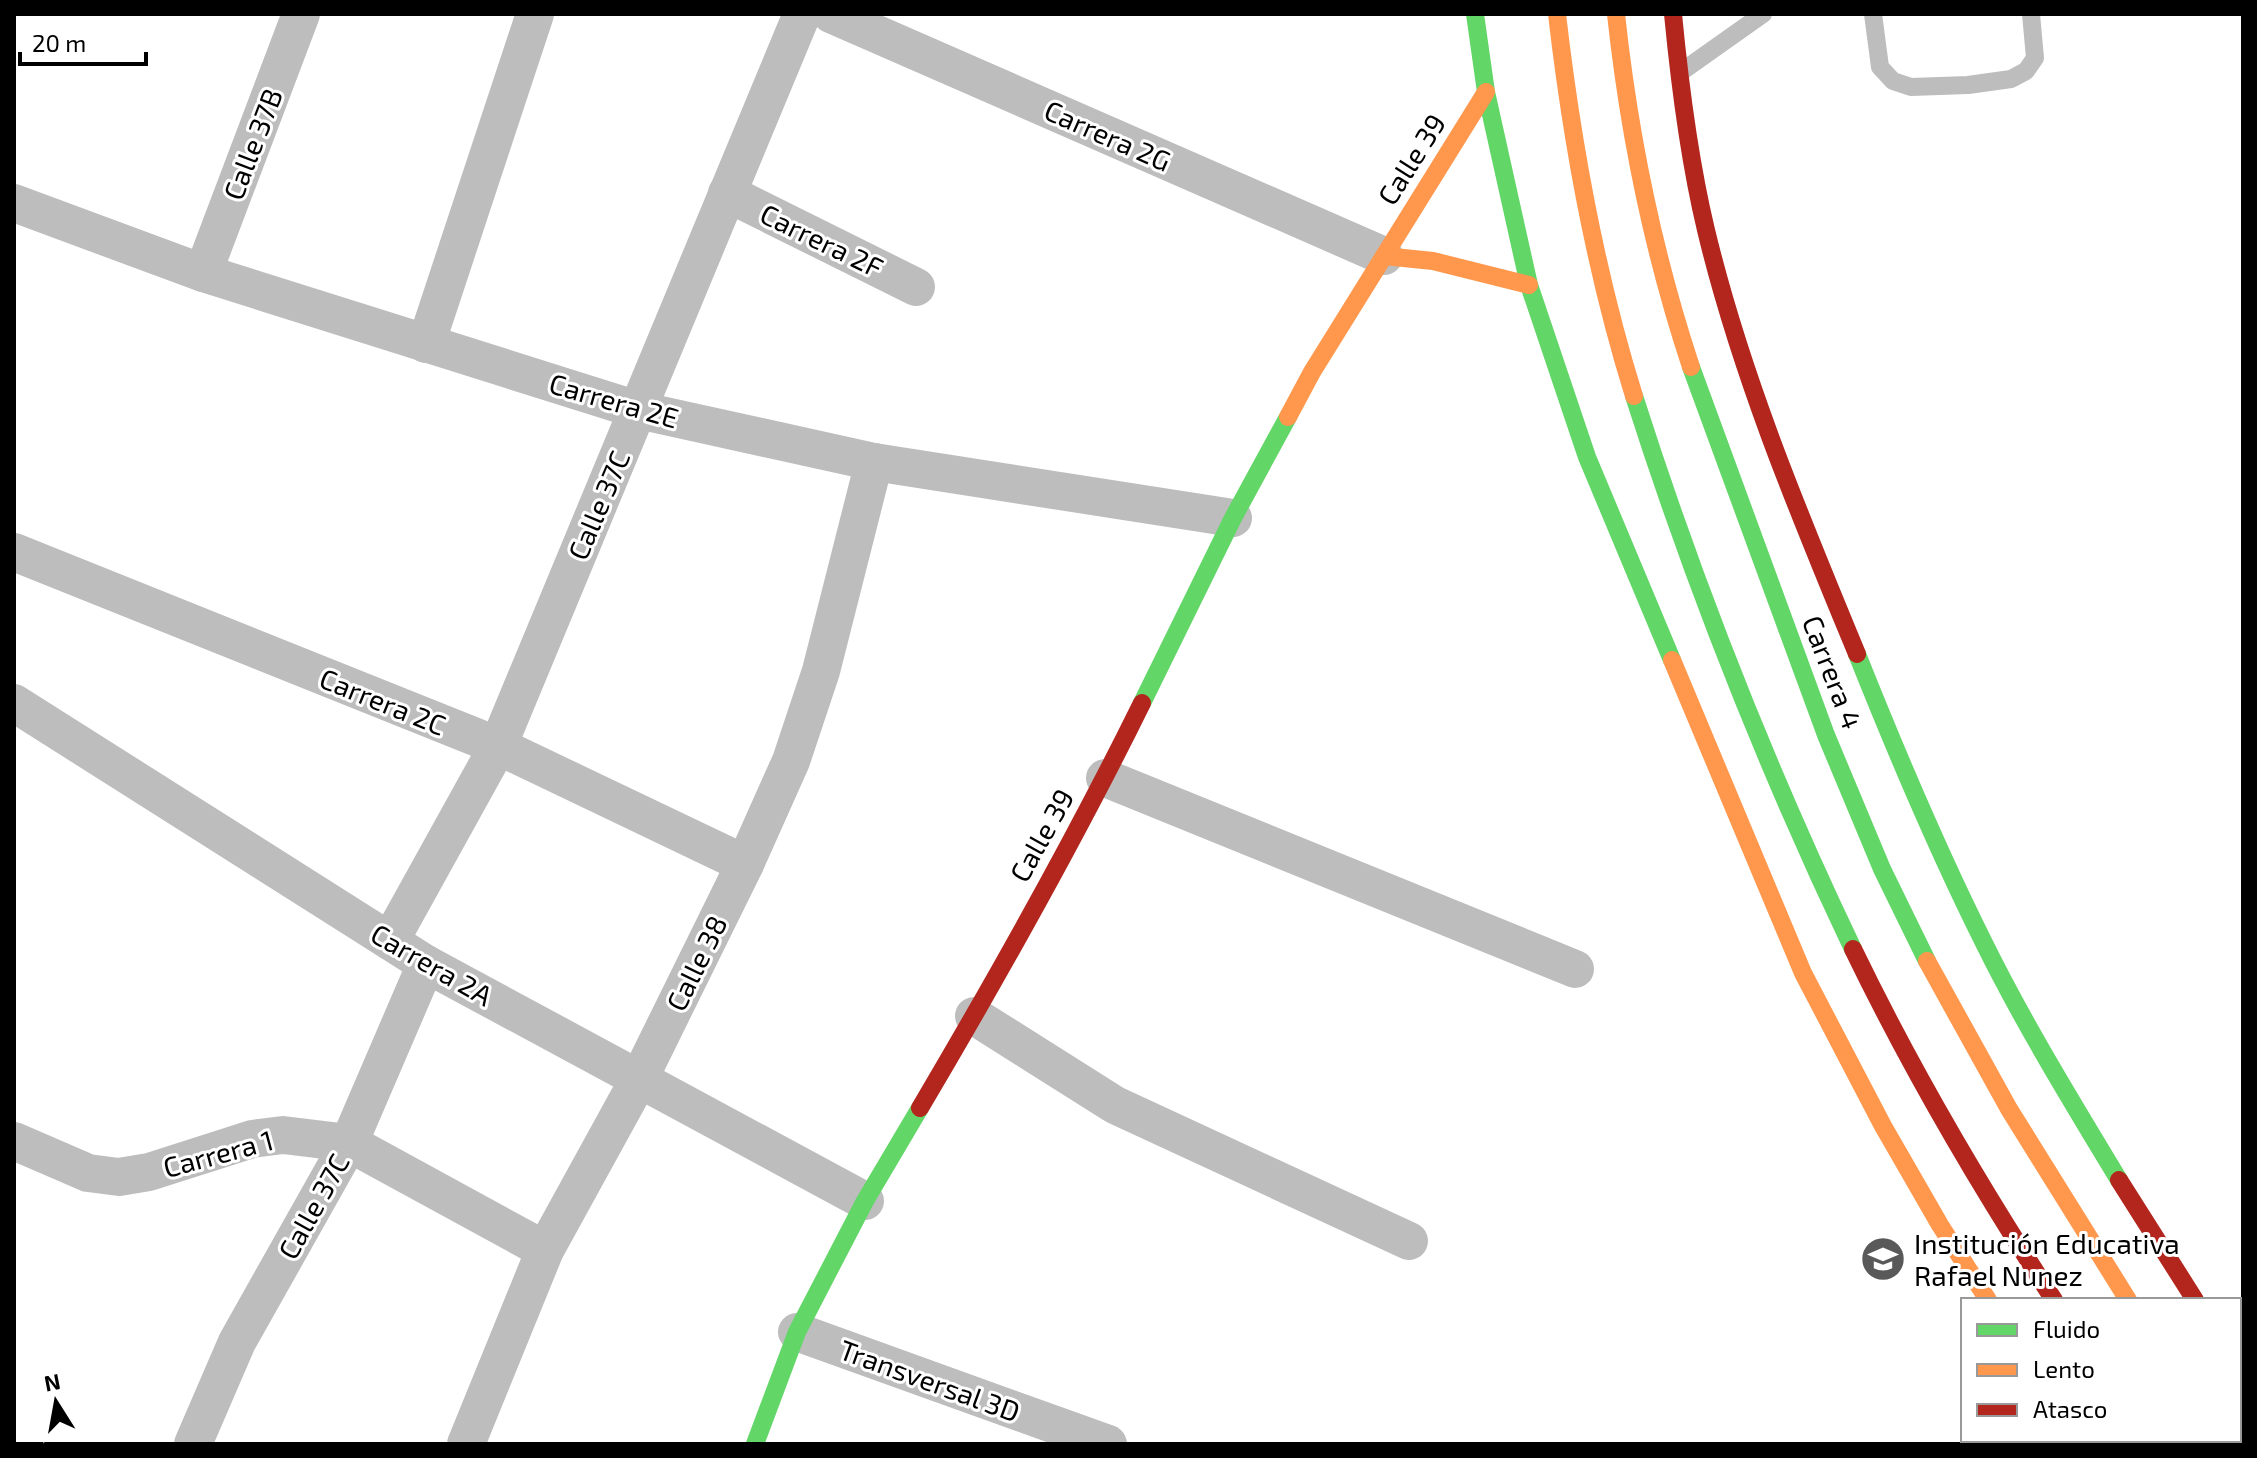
<svg xmlns="http://www.w3.org/2000/svg" width="2257" height="1458" font-family="'Exo 2',sans-serif">
  <style>
    .lines { fill: none; stroke-linecap: round; stroke-linejoin: round }
    .lane { stroke: #bdbdbd; stroke-width: 18 }
    .street { stroke: #bdbdbd; stroke-width: 38 }
    .fast { stroke: #63d668; stroke-width: 18 }
    .slow { stroke: #ff974d; stroke-width: 18 }
    .jam { stroke: #b3261e; stroke-width: 18 }
    .labels { text-anchor: middle; dominant-baseline: central; stroke-width: 6; stroke-linejoin: round; paint-order: stroke }
    .street-label { font-size: 28px; fill: #000; stroke: #fff }
    .poi-label { font-size: 28px; fill: #000; stroke: #fff; text-anchor: start }
  </style>
  <rect width="100%" height="100%" fill="#fff"/>
  <g class="lines">
    <!-- lane -->
    <g class="lane">
      <path d="M1873,14L1880,67L1893,81L1911,87L1968,85L2011,79L2026,71L2035,58L2031,14"/>
      <path d="M1681,72L1763,14"/>
    </g>
    <!-- street -->
    <g class="street">
      <path d="M831,14L1384,256"/>
      <path d="M727,193L916,287"/>
      <path d="M14,203L203,273L638,410L874,462L1233,518"/>
      <path d="M203,273L301,14"/>
      <path d="M426,344L535,14"/>
      <path d="M14,552L498,746L745,864"/>
      <path d="M14,703L426,964L865,1201"/>
      <path d="M1105,778L1575,969"/>
      <path d="M390,941L498,746L802,14"/>
      <path d="M974,1016L1115,1105L1409,1241"/>
      <path d="M14,1141L88,1173L119,1177L149,1172L252,1139L283,1135L349,1143L545,1250"/>
      <path d="M797,1332L1108,1444"/>
      <path d="M193,1444L237,1342L349,1143L426,964"/>
      <path d="M466,1444L545,1250L639,1079L745,864L791,761L821,671L874,462"/>
    </g>
    <!-- fast -->
    <g class="fast">
      <path d="M1475,14L1486,92L1529,285L1587,457L1672,660"/>
      <path d="M1691,367L1826,735L1882,869L1927,961"/>
      <path d="M1634,396C1694,584 1768,771 1853,949"/>
      <path d="M1857,654C1896,752 1937,849 1984,943C2024,1024 2072,1102 2119,1180"/>
      <path d="M1142,703L1233,518L1288,417"/>
      <path d="M2077,1440L2079,1444"/>
      <path d="M755,1444L797,1332L865,1201L920,1108"/>
    </g>
    <!-- slow -->
    <g class="slow">
      <path d="M1557,14C1572,144 1595,271 1634,396"/>
      <path d="M1616,14C1629,135 1653,252 1691,367"/>
      <path d="M1384,256L1433,261L1529,285"/>
      <path d="M1288,417L1312,372L1486,92"/>
      <path d="M1672,660L1803,973L1883,1126L1940,1225L1988,1300"/>
      <path d="M1927,961L2009,1109L2128,1300"/>
      <path d="M2239,1371L2243,1378"/>
      <path d="M2219,1440L2222,1444"/>
    </g>
    <!-- jam -->
    <g class="jam">
      <path d="M1673,14C1680,87 1689,159 1706,230C1741,376 1800,516 1857,654"/>
      <path d="M1853,949C1912,1071 1980,1187 2054,1300"/>
      <path d="M920,1108C998,976 1074,841 1142,703"/>
      <path d="M2119,1180L2195,1300"/>
      <path d="M2142,1440L2144,1444"/>
    </g>
  </g>
  <!-- icons -->
  <defs>
    <g id="school-disc" transform="scale(2.3)"><circle r="9.5" fill="#595959" stroke="#fff"/><path d="M0-5L7-2L0 1L-7-2ZM-4 1L0 2.5L4 1V4Q0 6-4 4Z" fill="#fff"/></g>
  </defs>
  <g fill-rule="evenodd">
    <use href="#school-disc" x="1883" y="1259"/>
  </g>
  <g class="labels">
    <!-- street labels -->
    <g class="street-label">
      <text transform="translate(1108 135) rotate(24)">Carrera 2G</text>
      <text transform="translate(252 144) rotate(-69)">Calle 37B</text>
      <text transform="translate(1411 159) rotate(-58)">Calle 39</text>
      <text transform="translate(822 240) rotate(26)">Carrera 2F</text>
      <text transform="translate(614 400) rotate(16)">Carrera 2E</text>
      <text transform="translate(598 505) rotate(-67)">Calle 37C</text>
      <text transform="translate(1833 672) rotate(69)">Carrera 4</text>
      <text transform="translate(383 701) rotate(22)">Carrera 2C</text>
      <text transform="translate(1041 835) rotate(-61)">Calle 39</text>
      <text transform="translate(696 963) rotate(-64)">Calle 38</text>
      <text transform="translate(432 964) rotate(30)">Carrera 2A</text>
      <text transform="translate(218 1153) rotate(-15)">Carrera 1</text>
      <text transform="translate(313 1206) rotate(-61)">Calle 37C</text>
      <text transform="translate(930 1380) rotate(20)">Transversal 3D</text>
    </g>
    <!-- poi labels -->
    <g class="poi-label">
      <text x="1914" y="1243">Institución Educativa<tspan x="1914" dy="32">Rafael Nunez</tspan></text>
    </g>
  </g>
  <!-- border -->
  <rect width="2257" height="1458" fill="none" stroke="#000000" stroke-width="32"/>
  <!-- legend -->
  <rect x="1961" y="1298" width="280" height="144" fill="#ffffff" stroke="#999999" stroke-width="2"/>
  <rect x="1977" y="1324" width="40" height="12" fill="#63d668" stroke="#999999" stroke-width="2"/>
  <text x="2033" y="1338" font-size="24" fill="#000000">Fluido</text>
  <rect x="1977" y="1364" width="40" height="12" fill="#ff974d" stroke="#999999" stroke-width="2"/>
  <text x="2033" y="1378" font-size="24" fill="#000000">Lento</text>
  <rect x="1977" y="1404" width="40" height="12" fill="#b3261e" stroke="#999999" stroke-width="2"/>
  <text x="2033" y="1418" font-size="24" fill="#000000">Atasco</text>
  <!-- north arrow -->
  <g transform="translate(56 1402) rotate(349)" stroke="#ffffff" stroke-width="6" paint-order="stroke">
  <path d="M0-6L14 30L0 20L-14 30Z" fill="#000000"/>
  <text y="-12" font-size="22" font-weight="bold" text-anchor="middle" fill="#000000">N</text>
  </g>
  <!-- scale -->
  <path d="M20 52v12h126v-12" fill="none" stroke="#000000" stroke-width="4"/>
  <text x="32" y="52" font-size="24" fill="#000000" stroke="#ffffff" stroke-width="6" paint-order="stroke">20 m</text>
</svg>
